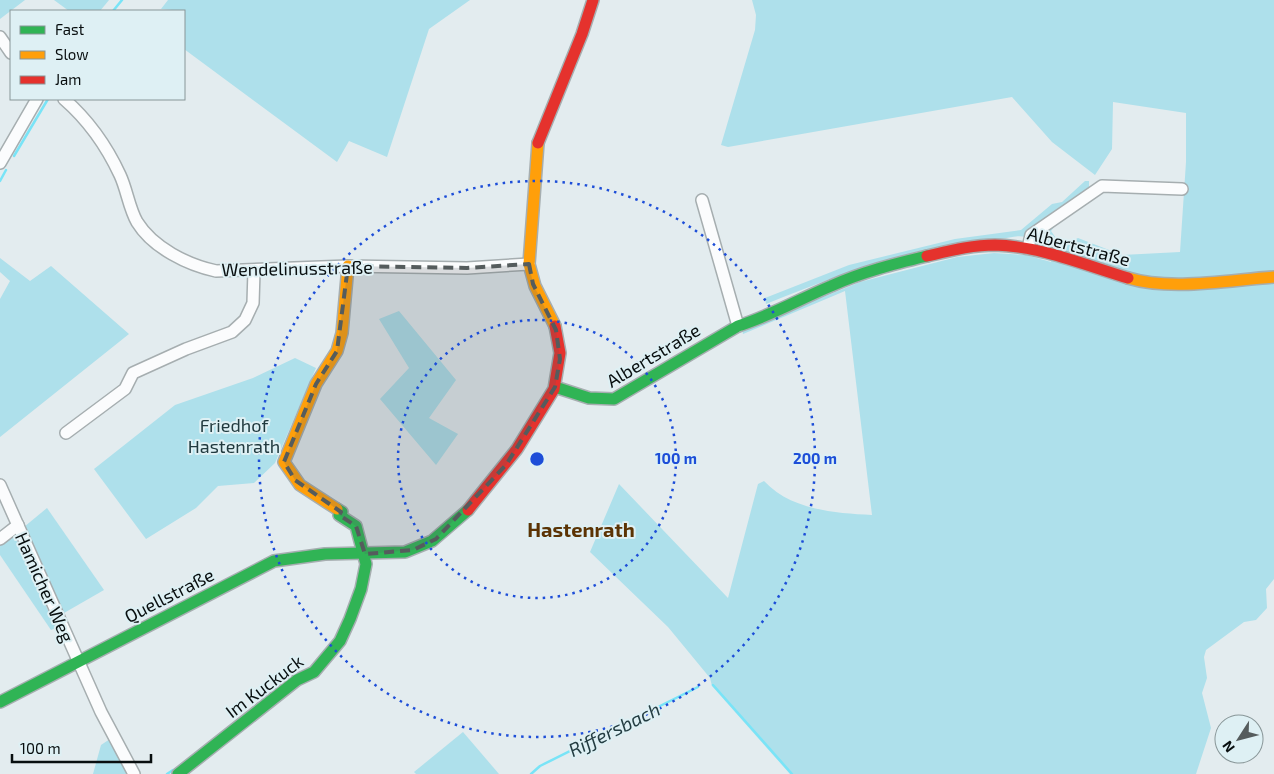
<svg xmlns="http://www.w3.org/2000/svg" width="1274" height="774" font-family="'Exo 2',sans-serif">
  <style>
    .green { fill: #aee0eb }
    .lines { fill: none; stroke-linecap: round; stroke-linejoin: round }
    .stream { stroke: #79e4f7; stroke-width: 2.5 }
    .street-casing { stroke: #a6aeb0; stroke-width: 14 }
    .fast-casing { stroke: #a6aeb0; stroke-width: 14 }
    .slow-casing { stroke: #a6aeb0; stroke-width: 14 }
    .jam-casing { stroke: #a6aeb0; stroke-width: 14 }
    .street { stroke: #fbfcfd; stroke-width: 11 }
    .fast { stroke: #30b455; stroke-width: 11 }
    .slow { stroke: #ff9f0a; stroke-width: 11 }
    .jam { stroke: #e5322d; stroke-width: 11 }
    .marked { fill: #555c5d; fill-opacity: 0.2; stroke: #555c5d; stroke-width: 4; stroke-dasharray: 10 6; stroke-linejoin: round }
    .ring { fill: none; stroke: #1d4ed8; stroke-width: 2.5; stroke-dasharray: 2.5 5 }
    .labels { text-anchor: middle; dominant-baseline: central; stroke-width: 4; stroke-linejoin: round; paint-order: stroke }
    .street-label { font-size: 18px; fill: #080e0f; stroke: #def0f4 }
    .park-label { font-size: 18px; fill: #213a3f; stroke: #def0f4 }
    .water-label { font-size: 19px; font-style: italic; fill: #243d42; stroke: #def0f4 }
    .quarter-label { font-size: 20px; font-weight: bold; fill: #5b3304; stroke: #def0f4 }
    .centre { fill: #1d4ed8; stroke: #def0f4; stroke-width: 2.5 }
    .ring-label { font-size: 15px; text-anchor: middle; font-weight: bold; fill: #1d4ed8; stroke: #def0f4; stroke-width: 4; stroke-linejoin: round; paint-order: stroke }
  </style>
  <rect width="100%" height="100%" fill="#e3ecef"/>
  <!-- green -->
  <g class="green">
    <path d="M0,0H25L0,19Z"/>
    <path d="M54,0H109L100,11H69Z"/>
    <path d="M168,0H470L429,29L387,157L349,141L337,162L184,49V11L161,9Z"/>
    <path d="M752,0H1274V579L1266,589L1267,608L1256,620L1244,622L1206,650L1204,657L1207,678L1202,693L1211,728L1196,774H790L712,686L710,678L668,627L590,552L619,484L728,598L758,484L764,481C791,510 834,513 872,515L845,291L743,334L742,330L860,282L957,257L994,253L1026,255L1051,262L1056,247L1035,236L1063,215L1051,231L1058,241L1068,243L1078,238L1122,255L1180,252L1186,162V113L1113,102L1112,149L1095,175L1052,142L1012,97L728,147L721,145L755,30L756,15Z"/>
    <path d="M1085,181H1089V187L1085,193L1026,237C1016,235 1010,238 1000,239C919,243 841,274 766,304L765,298L849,265L955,239L1021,230L1052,204L1062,202Z"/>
    <path d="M0,258L30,281L51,266L129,334L0,437V299L10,281L0,272Z"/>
    <path d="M399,311L456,380L429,418L458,434L436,465L380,399L409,368L379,319Z"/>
    <path d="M295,358L316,368L275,463L254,483L218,486L196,508L146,539L94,469L175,405L253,378Z"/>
    <path d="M47,508L104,590L64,613L24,527Z"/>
    <path d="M11,537L16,539L56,628L51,630L0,555V546Z"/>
    <path d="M463,732L499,774H416L414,772Z"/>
    <path d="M110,739L128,774H93L101,745Z"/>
  </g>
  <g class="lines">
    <!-- stream -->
    <g class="stream">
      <path d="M113,11L122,0"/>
      <path d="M14,156L48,99"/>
      <path d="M0,181L6,170"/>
      <path d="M713,685L792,774"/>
      <path d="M167,774L173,770"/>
      <path d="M531,774L540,766L698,687"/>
    </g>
    <!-- street casing -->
    <g class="street-casing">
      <g id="street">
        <path d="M0,37L11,53"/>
        <path d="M64,99C87,119 107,147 120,175C127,190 129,208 137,222C153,248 188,265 216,271L348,266L467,268L529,264"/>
        <path d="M0,163L37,99"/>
        <path d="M702,200L738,326"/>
        <path d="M1028,248L1031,235L1102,186L1182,189"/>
        <path d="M66,433L125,389L133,373L186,349L232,332L245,320L253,303L254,271"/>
        <path d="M0,485L101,712L134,774"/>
        <path d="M0,539L18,525"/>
      </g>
    </g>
    <!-- fast casing -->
    <g class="fast-casing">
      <g id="fast">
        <path d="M555,387L589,398L614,399L738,326C770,316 800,299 831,286C862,272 894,264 927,256"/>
        <path d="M0,702L274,561L325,554L405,552L432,541L468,510"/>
        <path d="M178,774L297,680L314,672L340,641L350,619L361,589L366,564L356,526L339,515L342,512L337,509"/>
      </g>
    </g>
    <!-- slow casing -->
    <g class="slow-casing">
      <g id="slow">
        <path d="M538,143L529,264L535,286L555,326"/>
        <path d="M1128,278C1171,291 1229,280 1274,277"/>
        <path d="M337,509L300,485L284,462L316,384L337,351L342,333L348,266"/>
      </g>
    </g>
    <!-- jam casing -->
    <g class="jam-casing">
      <g id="jam">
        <path d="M538,143L582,34L593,0"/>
        <path d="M927,256C949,251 972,245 995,245C1040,246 1085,265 1128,278"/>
        <path d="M468,510L517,449L554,389L560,353L555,326"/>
      </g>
    </g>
    <!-- street -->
    <use href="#street" class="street"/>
    <!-- fast -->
    <use href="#fast" class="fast"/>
    <!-- slow -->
    <use href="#slow" class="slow"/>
    <!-- jam -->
    <use href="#jam" class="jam"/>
  </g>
  <!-- marked area -->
  <path class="marked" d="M529,264L533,284L556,330L560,359L555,387L506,465L436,539L413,550L365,554L356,526L339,515L341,512L295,480L284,462L316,384L337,351L348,266L467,268Z"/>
  <!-- distance rings -->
  <g class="ring">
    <circle cx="537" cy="459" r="139"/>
    <circle cx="537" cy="459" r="278"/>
  </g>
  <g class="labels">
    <!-- street labels -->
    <g class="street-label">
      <text transform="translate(1079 246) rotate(15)">Albertstraße</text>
      <text transform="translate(297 268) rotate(-1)">Wendelinusstraße</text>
      <text transform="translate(653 355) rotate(-31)">Albertstraße</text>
      <text transform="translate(45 587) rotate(66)">Hamicher Weg</text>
      <text transform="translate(169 595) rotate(-27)">Quellstraße</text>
      <text transform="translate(264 686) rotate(-37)">Im Kuckuck</text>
    </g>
    <!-- park labels -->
    <g class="park-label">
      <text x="234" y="425">Friedhof<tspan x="234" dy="21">Hastenrath</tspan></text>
    </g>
    <!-- water labels -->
    <g class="water-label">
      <text transform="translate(614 729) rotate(-26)">Riffersbach</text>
    </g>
    <!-- quarter labels -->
    <g class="quarter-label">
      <text x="581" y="529">Hastenrath</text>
    </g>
  </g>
  <circle cx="537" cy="459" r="8" class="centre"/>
  <g class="ring-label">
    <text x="676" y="464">100 m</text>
    <text x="815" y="464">200 m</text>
  </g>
  <!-- legend -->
  <rect x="10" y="10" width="175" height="90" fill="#def0f4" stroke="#889698"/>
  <rect x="20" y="26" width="25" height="8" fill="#30b455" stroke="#889698"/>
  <text x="55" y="35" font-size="15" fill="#080e0f">Fast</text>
  <rect x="20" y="51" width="25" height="8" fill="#ff9f0a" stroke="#889698"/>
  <text x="55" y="60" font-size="15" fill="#080e0f">Slow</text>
  <rect x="20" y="76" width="25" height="8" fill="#e5322d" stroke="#889698"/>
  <text x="55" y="85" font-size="15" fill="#080e0f">Jam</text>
  <!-- north arrow -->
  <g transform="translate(1239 739) rotate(234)"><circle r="24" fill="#def0f4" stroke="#889698"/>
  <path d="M0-4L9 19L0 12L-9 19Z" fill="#555c5d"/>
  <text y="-8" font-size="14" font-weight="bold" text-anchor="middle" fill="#080e0f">N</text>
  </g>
  <!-- scale -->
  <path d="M12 754v8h139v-8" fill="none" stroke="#080e0f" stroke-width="2.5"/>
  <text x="20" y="754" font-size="15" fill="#080e0f" stroke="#def0f4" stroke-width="4" paint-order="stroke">100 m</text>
</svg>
